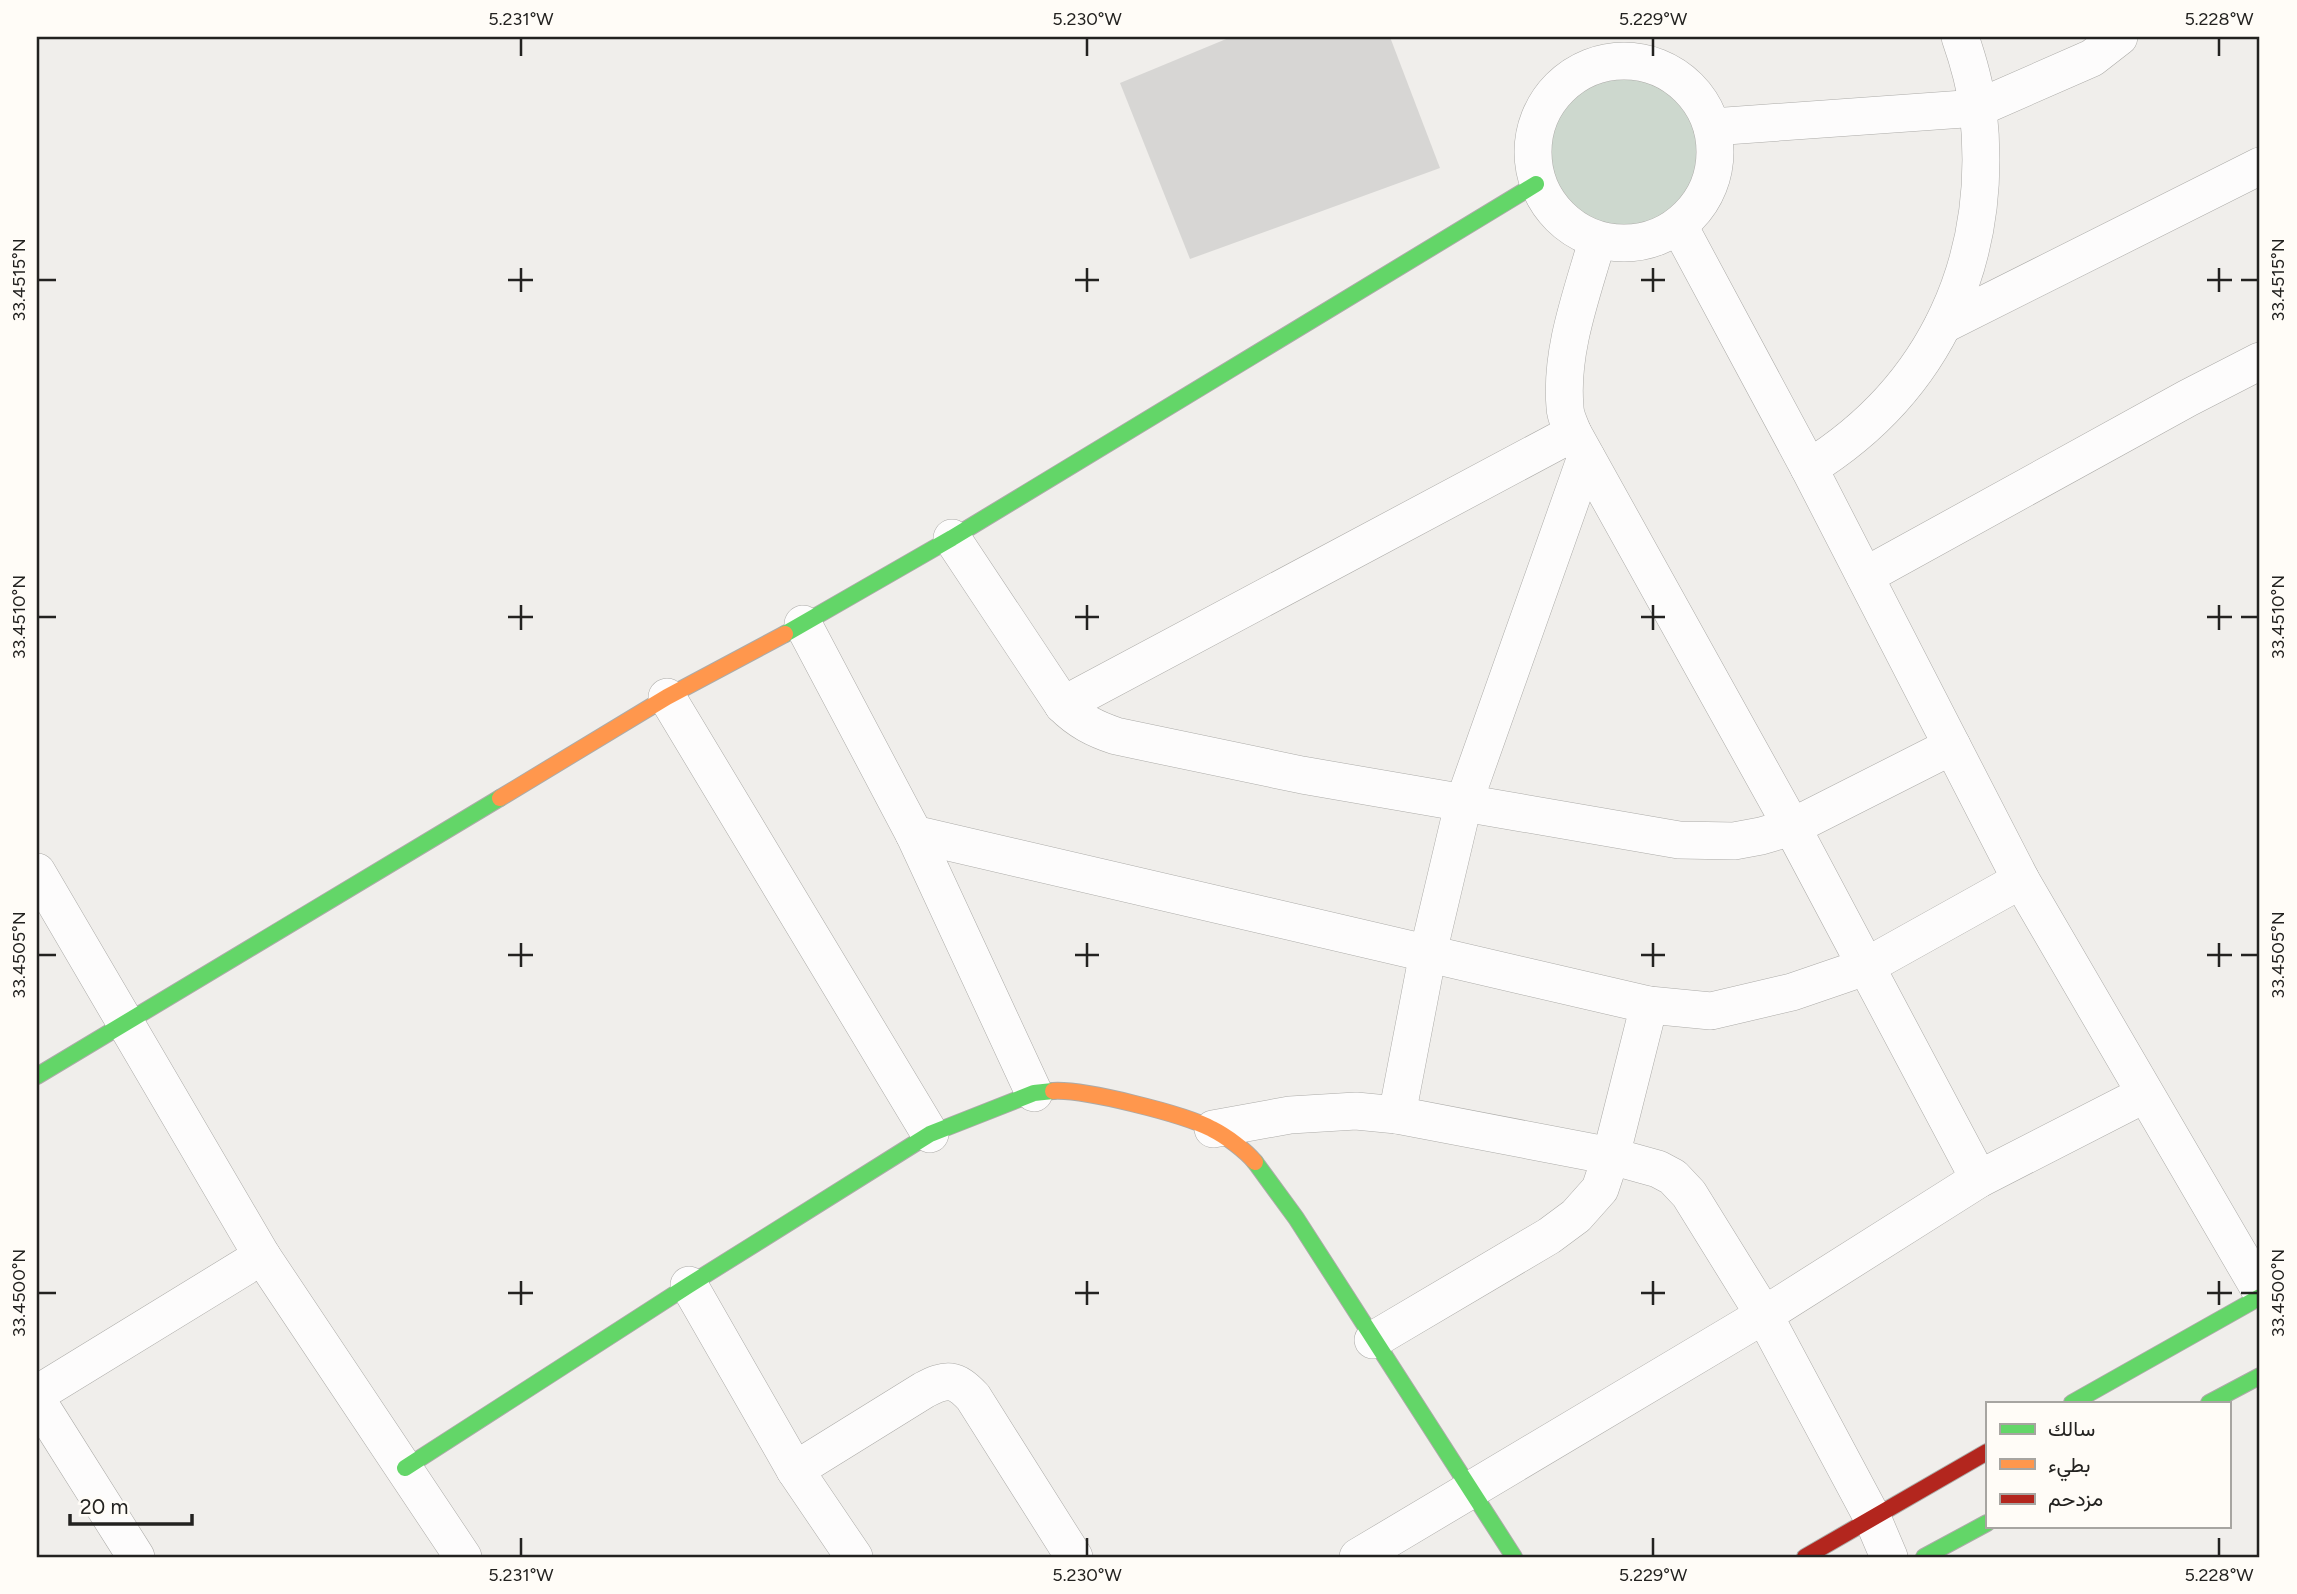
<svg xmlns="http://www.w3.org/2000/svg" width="2297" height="1594" font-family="Figtree,Vazirmatn,sans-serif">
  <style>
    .green { fill: #cdd8ce }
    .building { fill: #d7d6d4 }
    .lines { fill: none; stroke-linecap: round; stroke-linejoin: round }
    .street-casing { stroke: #acaba8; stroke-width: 38 }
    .fast-casing { stroke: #acaba8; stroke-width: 18 }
    .slow-casing { stroke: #acaba8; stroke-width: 18 }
    .jam-casing { stroke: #acaba8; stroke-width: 18 }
    .street { stroke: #fdfcfc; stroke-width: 37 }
    .fast { stroke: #63d668; stroke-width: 16 }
    .slow { stroke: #ff974d; stroke-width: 16 }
    .jam { stroke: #b3261e; stroke-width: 16 }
    .ticks { fill: none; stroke: #232220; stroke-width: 2.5 }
    .neatline { fill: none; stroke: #232220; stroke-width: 2.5 }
    .ticks-label { font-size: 18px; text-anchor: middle; fill: #232220 }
  </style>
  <rect width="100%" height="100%" fill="#f0eeeb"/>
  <!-- green -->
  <circle class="green" cx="1626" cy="157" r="78"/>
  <!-- building -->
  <path class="building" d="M1231,37H1390L1440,168L1190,259L1120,83Z"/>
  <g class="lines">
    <!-- street casing -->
    <g class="street-casing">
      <g id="street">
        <circle cx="1624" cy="152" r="91"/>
        <path d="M1712,127L1978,108L2092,58L2119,37"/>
        <path d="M1679,226L1809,468L2021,880L2260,1290"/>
        <path d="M1597,241C1582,294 1560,351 1565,407C1565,416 1570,425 1573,433L1792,827L1979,1179"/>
        <path d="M1943,325L2260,166"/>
        <path d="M1809,468C1937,388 1995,258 1978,109C1975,84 1968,60 1960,37"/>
        <path d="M952,538L1063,705C1079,721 1095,729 1116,736L1302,775L1679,840L1734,841L1761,836L1792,827L1952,746"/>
        <path d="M1865,576L2188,398L2260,361"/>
        <path d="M803,624L914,834L1034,1093"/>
        <path d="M667,697L930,1134"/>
        <path d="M1063,705L1573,433"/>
        <path d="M914,834L1649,1005L1711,1011L1792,992L1865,967L2021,880"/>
        <path d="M37,872L262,1256L463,1557"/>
        <path d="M1397,1115L1428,953L1463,805L1586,457"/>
        <path d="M1213,1129L1290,1115L1356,1111L1397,1115L1611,1156L1658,1169L1673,1177L1689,1194L1764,1315L1872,1517L1889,1557"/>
        <path d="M689,1285L795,1470L854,1557"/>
        <path d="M1373,1340L1549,1236L1576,1216L1600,1189L1611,1156L1649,1005"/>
        <path d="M37,1394L262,1256"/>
        <path d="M37,1400L136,1557"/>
        <path d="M795,1470L924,1390C947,1378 955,1378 973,1397L1074,1557"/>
        <path d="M1358,1557L1764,1315L1979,1179L2145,1094"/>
      </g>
    </g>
    <!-- fast casing -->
    <g class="fast-casing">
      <g id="fast">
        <path d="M785,634L952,538L1536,184"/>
        <path d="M37,1076L500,798"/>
        <path d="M1255,1162L1296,1218L1514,1557"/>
        <path d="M2072,1403L2260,1297"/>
        <path d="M2209,1403L2260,1376"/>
        <path d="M405,1468L689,1285L930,1134L1034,1093L1053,1091"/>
        <path d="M1924,1557L1987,1523"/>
      </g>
    </g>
    <!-- slow casing -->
    <g class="slow-casing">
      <g id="slow">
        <path d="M500,798L667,697L785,634"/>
        <path d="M1053,1091C1084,1089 1184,1114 1212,1129C1226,1136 1245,1150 1255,1162"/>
      </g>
    </g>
    <!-- jam casing -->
    <g class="jam-casing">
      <path id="jam" d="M1805,1557L1987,1452"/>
    </g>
    <!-- street -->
    <use href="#street" class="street"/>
    <!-- fast -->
    <use href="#fast" class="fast"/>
    <!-- slow -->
    <use href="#slow" class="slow"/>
    <!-- jam -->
    <use href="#jam" class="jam"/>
  </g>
  <!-- ticks -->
  <path class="ticks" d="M521,38V56M1087,38V56M1653,38V56M2219,38V56M521,268V292M1087,268V292M1653,268V292M2219,268V292M38,280H56M508,280H533M1075,280H1099M1641,280H1665M2207,280H2232M2241,280H2258M521,605V630M1087,605V630M1653,605V630M2219,605V630M38,617H56M508,617H533M1075,617H1099M1641,617H1665M2207,617H2232M2241,617H2258M521,943V967M1087,943V967M1653,943V967M2219,943V967M38,955H56M508,955H533M1075,955H1099M1641,955H1665M2207,955H2232M2241,955H2258M521,1281V1305M1087,1281V1305M1653,1281V1305M2219,1281V1305M38,1293H56M508,1293H533M1075,1293H1099M1641,1293H1665M2207,1293H2232M2241,1293H2258M521,1538V1556M1087,1538V1556M1653,1538V1556M2219,1538V1556"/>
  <!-- border -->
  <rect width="2297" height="1594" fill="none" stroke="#fffcf7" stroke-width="77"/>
  <!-- legend -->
  <rect x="1986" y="1402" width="245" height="126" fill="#fffcf7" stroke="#a7a5a1" stroke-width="2"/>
  <rect x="2000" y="1424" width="35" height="10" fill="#63d668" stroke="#a7a5a1" stroke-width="2"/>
  <text x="2048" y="1436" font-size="21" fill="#232220">سالك</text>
  <rect x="2000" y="1459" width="35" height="10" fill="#ff974d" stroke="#a7a5a1" stroke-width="2"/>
  <text x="2048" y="1472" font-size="21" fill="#232220">بطيء</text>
  <rect x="2000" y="1494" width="35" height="10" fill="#b3261e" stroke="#a7a5a1" stroke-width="2"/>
  <text x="2048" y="1506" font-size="21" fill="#232220">مزدحم</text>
  <!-- scale -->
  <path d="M70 1514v10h122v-10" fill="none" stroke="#232220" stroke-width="3.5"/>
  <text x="80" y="1514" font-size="21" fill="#232220" stroke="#fffcf7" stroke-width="5" paint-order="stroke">20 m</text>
  <rect x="38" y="38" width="2220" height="1518" class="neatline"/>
  <g class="ticks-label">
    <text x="521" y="25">5.231°W</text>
    <text x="1087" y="25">5.230°W</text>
    <text x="1653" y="25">5.229°W</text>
    <text x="2219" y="25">5.228°W</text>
    <text transform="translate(19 280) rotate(-90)" y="6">33.4515°N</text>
    <text transform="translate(2278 280) rotate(-90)" y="6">33.4515°N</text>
    <text transform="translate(19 617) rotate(-90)" y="6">33.4510°N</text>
    <text transform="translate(2278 617) rotate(-90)" y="6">33.4510°N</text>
    <text transform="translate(19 955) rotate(-90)" y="6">33.4505°N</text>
    <text transform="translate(2278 955) rotate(-90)" y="6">33.4505°N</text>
    <text transform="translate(19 1293) rotate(-90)" y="6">33.4500°N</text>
    <text transform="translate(2278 1293) rotate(-90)" y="6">33.4500°N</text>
    <text x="521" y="1581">5.231°W</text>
    <text x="1087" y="1581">5.230°W</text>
    <text x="1653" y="1581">5.229°W</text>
    <text x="2219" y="1581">5.228°W</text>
  </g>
</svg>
